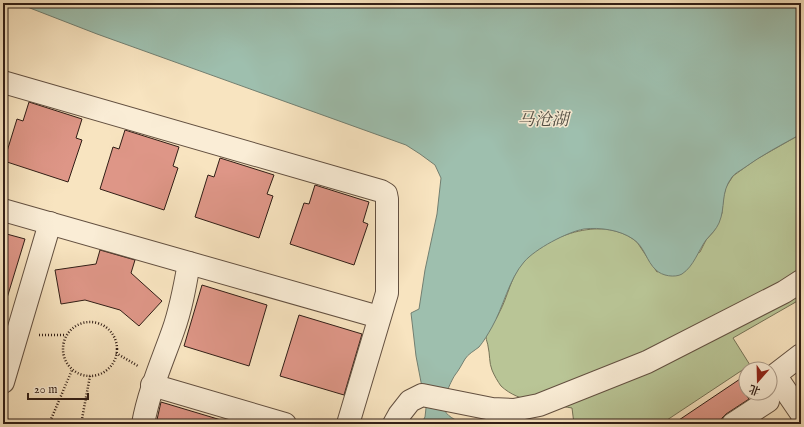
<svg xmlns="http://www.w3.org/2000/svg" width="804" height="427" font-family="'IM FELL English','Noto Serif SC',serif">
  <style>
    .green { fill: #b9c596; stroke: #757256 }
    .water { fill: #9ebfae; stroke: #727f71 }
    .building { fill: #de9687; stroke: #311e16 }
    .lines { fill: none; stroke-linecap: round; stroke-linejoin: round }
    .minor-casing { stroke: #635040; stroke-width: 24 }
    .path { stroke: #311e16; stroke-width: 2.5; stroke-dasharray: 1 2; stroke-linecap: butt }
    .minor { stroke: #faedd6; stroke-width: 22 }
    .labels { text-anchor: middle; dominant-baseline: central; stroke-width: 3; stroke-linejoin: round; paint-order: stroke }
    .water-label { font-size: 17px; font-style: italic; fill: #524e44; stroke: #faedd6 }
  </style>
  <rect width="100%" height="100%" fill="#f8e4c0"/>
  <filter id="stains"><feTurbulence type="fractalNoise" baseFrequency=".005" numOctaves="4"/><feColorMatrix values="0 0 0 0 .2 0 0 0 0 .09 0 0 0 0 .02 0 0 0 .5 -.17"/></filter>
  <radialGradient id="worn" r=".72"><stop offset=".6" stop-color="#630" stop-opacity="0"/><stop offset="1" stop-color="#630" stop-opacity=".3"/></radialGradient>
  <!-- green -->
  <path class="green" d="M801,134V299L733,338L750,365L661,424H574L572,408C549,404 519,403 501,386C498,382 494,375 492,370C489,363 490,354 488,346C488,344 486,340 486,337C487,333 497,318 499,313C508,297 511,275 524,261C550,234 605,215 637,242L657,272L700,252L706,240L714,231L722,213L723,198L726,187L733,176L755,160Z"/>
  <!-- water -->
  <path class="water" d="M17,3H801V134C781,145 762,155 744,168C740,171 735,173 732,177C720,193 726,207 719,223C716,230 711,234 706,240C698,251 694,266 682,274C675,278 662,276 656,270C646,261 645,247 633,239C620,230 600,227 584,229C567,232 535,249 524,262C509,279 503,308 492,327C488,334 484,341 479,347C474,351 468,354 465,359C462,364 459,370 455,375C451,381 440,404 445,411C449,418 458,421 465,424H421L425,417L426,408L416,356L411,313L419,309L425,270L437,214L441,178L435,165L420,154L406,145L97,34Z"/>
  <!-- building -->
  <g class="building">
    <path d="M29,102L82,119L76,138L82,140L68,182L4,161L17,119L23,121Z"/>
    <path d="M125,130L179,147L173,166L178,168L164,210L100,189L113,147L119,149Z"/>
    <path d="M220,158L274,175L267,194L273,196L259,238L195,217L208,175L214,177Z"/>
    <path d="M315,185L369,202L363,222L368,224L354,265L290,244L304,203L309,204Z"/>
    <path d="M3,233L25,239L7,298H3Z"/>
    <path d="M100,250L135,260L131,273L162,301L139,326L120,310L85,300L61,304L55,270L96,264Z"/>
    <path d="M202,285L267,305L249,366L184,346Z"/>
    <path d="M299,315L362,334L344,395L280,376Z"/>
    <path d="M746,375V395L749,399L726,414L722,418L721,424H673Z"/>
    <path d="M161,402L221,420L220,424H156Z"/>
  </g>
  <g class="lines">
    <!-- minor casing -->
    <g class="minor-casing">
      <g id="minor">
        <path d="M3,82L381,191L386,194L387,199V293L348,424"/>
        <path d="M3,210L379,317"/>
        <path d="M801,355L775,375L801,413"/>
        <path d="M3,382L50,223"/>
        <path d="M152,385L285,424"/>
        <path d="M143,424C149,391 162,362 173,331C181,309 185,286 189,263"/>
        <path d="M394,424L399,415L410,401L422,395L492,409L514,410L539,405L647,362L784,292L801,281"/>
        <path d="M733,424L768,401"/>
      </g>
    </g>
    <!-- path -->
    <g class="path">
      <circle cx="90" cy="349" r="27"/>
      <path d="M39,335H66"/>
      <path d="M116,353L138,366"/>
      <path d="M49,424L72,370"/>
      <path d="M81,424L90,376"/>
    </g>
    <!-- minor -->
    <use href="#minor" class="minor"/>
  </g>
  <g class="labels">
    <!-- water labels -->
    <g class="water-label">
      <text x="543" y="120">马沧湖</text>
    </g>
  </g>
  <!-- margin -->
  <rect width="804" height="427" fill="none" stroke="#f8e4c0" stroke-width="16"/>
  <rect x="4" y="4" width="796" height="419" fill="none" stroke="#311e16" stroke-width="2"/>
  <rect x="8" y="8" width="788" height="411" fill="none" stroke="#311e16"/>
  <!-- north arrow -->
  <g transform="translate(758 381) rotate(200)"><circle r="19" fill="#faedd6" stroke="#aa9a89"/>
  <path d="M0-3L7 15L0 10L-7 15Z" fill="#8f2418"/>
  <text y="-6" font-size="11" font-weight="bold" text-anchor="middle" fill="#311e16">北</text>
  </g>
  <!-- scale -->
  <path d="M28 393v6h60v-6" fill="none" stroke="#311e16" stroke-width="2"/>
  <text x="34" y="393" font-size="12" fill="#311e16" stroke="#faedd6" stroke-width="3" paint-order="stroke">20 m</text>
  <rect width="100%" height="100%" filter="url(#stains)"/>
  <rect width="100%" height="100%" fill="url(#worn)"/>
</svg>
